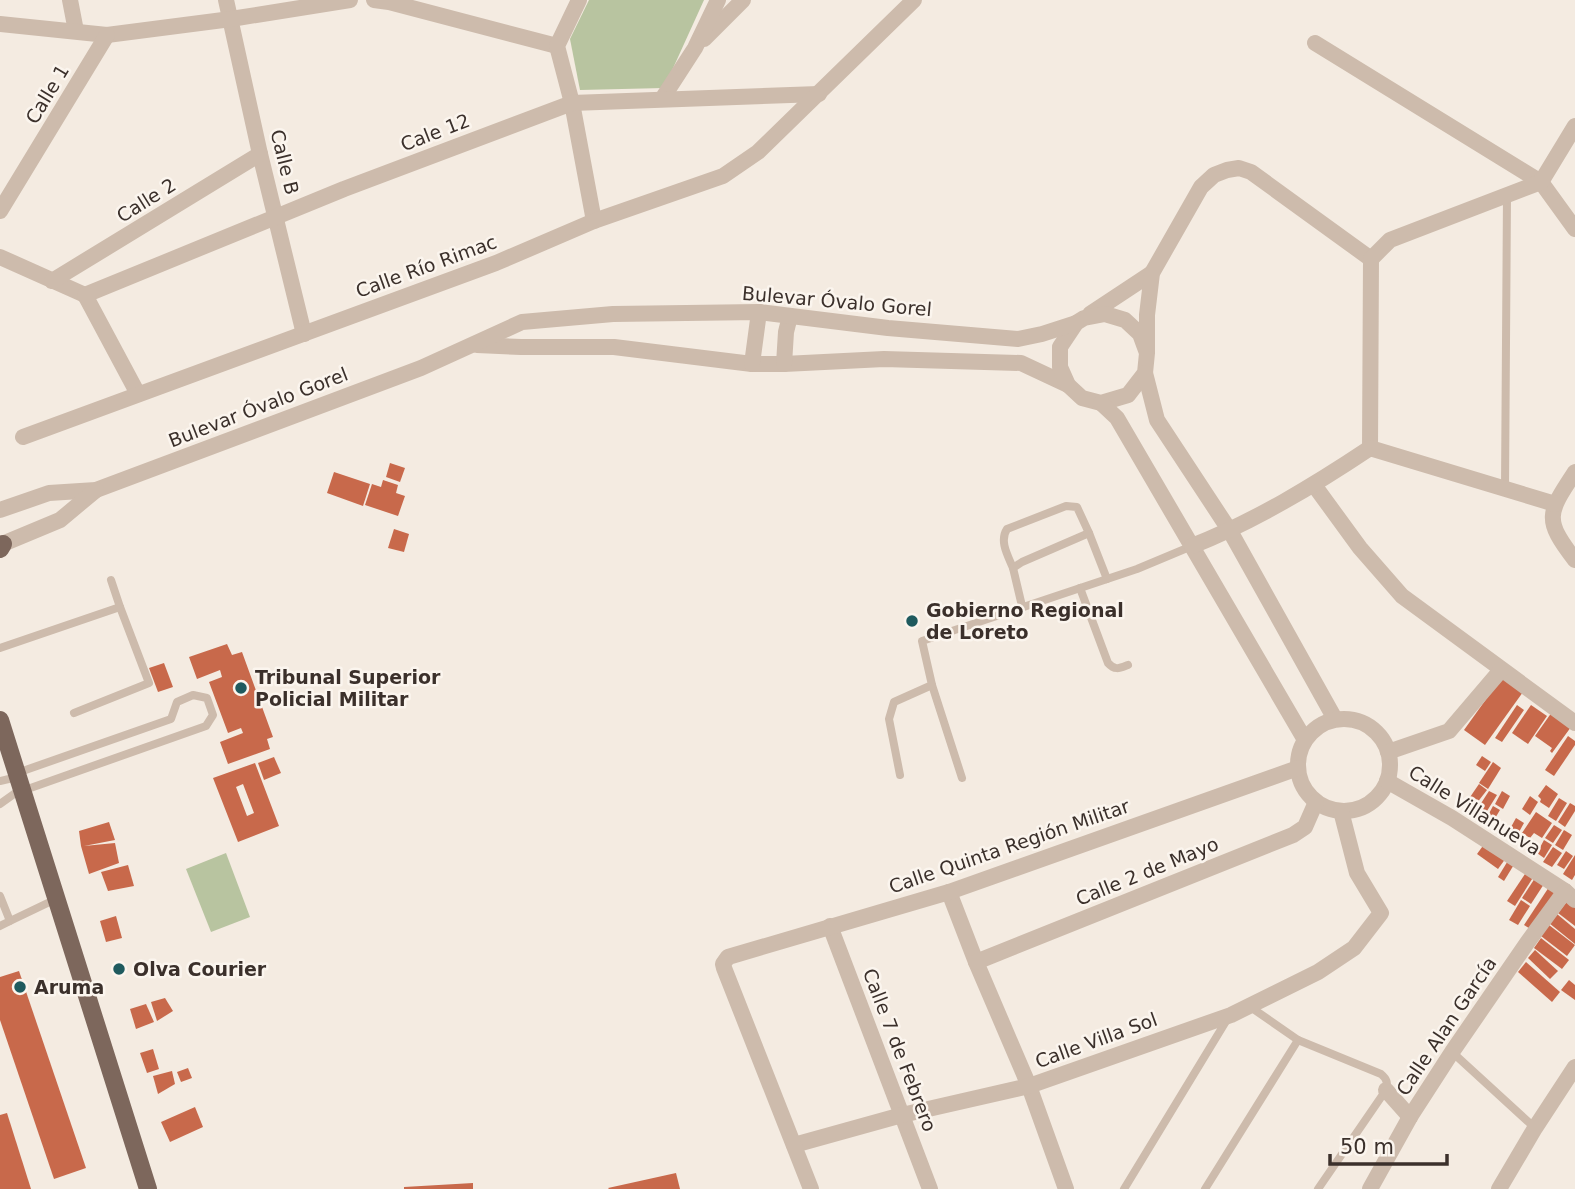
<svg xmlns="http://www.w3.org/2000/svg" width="1575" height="1189" font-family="'DejaVu Sans',sans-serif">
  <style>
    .green { fill: #b8c4a0 }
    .building { fill: #c8694b; fill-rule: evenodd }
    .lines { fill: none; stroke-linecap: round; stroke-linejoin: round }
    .lane { stroke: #cdbbac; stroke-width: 8 }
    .street { stroke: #cdbbac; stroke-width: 16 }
    .primary { stroke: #7d675c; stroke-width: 18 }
    .poi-dot { fill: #1f5a5e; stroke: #fbf5ee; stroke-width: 2.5 }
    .labels { text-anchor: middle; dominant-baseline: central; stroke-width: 5; stroke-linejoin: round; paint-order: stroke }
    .street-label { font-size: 19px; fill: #3b302b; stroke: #fbf5ee }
    .poi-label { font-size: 19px; font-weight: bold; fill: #3b302b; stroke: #fbf5ee; text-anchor: start }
  </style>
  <rect width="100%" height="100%" fill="#f4ebe1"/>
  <!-- green -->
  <g class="green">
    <path d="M589,0H704L664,88L580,90L570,39Z"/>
    <path d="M226,853L250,917L211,932L186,869Z"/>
  </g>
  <!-- building -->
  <g class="building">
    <path d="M390,463L405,468L400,482L386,477Z"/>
    <path d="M334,472L370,484L363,506L327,493Z"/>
    <path d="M383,480L398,485L396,493L405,496L398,516L365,505L372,484L381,487Z"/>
    <path d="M394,529L409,534L404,552L388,548Z"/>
    <path d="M227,644L232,655L242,652L273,737L267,739L270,749L228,764L220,742L243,733L241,728L228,733L209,682L222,677L220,670L197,679L189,657Z"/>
    <path d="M164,663L173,687L158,692L149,668Z"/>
    <path d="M1502,677L1523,692L1485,745L1464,730Z"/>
    <path d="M1517,705L1524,710L1502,742L1495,738Z"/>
    <path d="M1531,705L1547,716L1528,744L1512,733Z"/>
    <path d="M1552,712L1571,727L1552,753L1550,751L1552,748L1535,736Z"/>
    <path d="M1568,736L1575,741V745L1554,776L1545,770Z"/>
    <path d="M1482,756L1491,762L1485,771L1476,765Z"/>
    <path d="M274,757L281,773L264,780L258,763Z"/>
    <path d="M1493,762L1501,768L1488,789L1479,783Z"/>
    <path d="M255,763L279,826L238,842L213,778ZM243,784L254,813L247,816L236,787Z"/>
    <path d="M1479,784L1487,790L1473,808L1466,803Z"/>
    <path d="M1546,785L1558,794L1549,808L1540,802L1541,799L1538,796Z"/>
    <path d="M1489,791L1497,795L1482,819L1474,814Z"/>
    <path d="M1502,791L1510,796L1503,809L1495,804Z"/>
    <path d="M1530,796L1538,802L1530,815L1522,809Z"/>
    <path d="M1559,798L1567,803L1556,821L1548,816Z"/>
    <path d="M1570,803L1575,806V811L1565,827L1558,822Z"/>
    <path d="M1493,806L1500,810L1491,825L1485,821Z"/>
    <path d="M1536,812L1552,823L1542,838L1534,833L1530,838L1522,833Z"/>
    <path d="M1516,818L1524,823L1514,841L1506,836Z"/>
    <path d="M109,822L115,840L84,846L115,843L119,863L89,874L81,846L79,831Z"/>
    <path d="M1554,825L1562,830L1553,843L1545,838Z"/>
    <path d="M1564,830L1572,835L1563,850L1555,845Z"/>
    <path d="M1544,840L1552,845L1544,858L1537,853Z"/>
    <path d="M1485,843L1506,858L1498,869L1477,854Z"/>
    <path d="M1553,847L1562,853L1552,867L1543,862Z"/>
    <path d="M1566,851L1573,856L1564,869L1557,865Z"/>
    <path d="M1575,855V875L1572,880L1563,874Z"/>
    <path d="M1509,859L1515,863L1504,881L1498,877Z"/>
    <path d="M128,865L134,886L108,891L101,872Z"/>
    <path d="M1527,871L1534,876L1515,906L1507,901Z"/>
    <path d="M1535,878L1544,884L1531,904L1522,898Z"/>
    <path d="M1549,887L1557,892L1532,930L1524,925Z"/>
    <path d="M1569,899L1575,904V926L1558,913Z"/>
    <path d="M1521,900L1530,906L1518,925L1509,920Z"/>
    <path d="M1557,914L1575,929V944L1549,923Z"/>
    <path d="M116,916L122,938L106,942L100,921Z"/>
    <path d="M1549,925L1575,945L1567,956L1541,936Z"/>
    <path d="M1541,938L1569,960L1562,969L1534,948Z"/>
    <path d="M1535,950L1558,971L1550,979L1528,958Z"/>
    <path d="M1526,962L1560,992L1552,1002L1518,972Z"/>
    <path d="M19,971L86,1168L54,1179L0,1020V977Z"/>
    <path d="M1569,980L1575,985V1000L1561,990Z"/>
    <path d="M165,998L173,1011L157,1021L151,1002Z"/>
    <path d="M146,1004L154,1022L136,1029L130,1009Z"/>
    <path d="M153,1049L159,1069L147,1073L140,1053Z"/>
    <path d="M188,1068L192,1078L181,1082L177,1072Z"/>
    <path d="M172,1071L175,1084L158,1094L153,1076Z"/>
    <path d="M195,1107L203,1127L170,1142L161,1122Z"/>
    <path d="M7,1113L31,1189H0V1115Z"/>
    <path d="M676,1173L680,1189H609L608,1188Z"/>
    <path d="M473,1183V1189H404V1187Z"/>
  </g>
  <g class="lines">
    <!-- lane -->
    <g class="lane">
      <path d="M1505,488L1507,196"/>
      <path d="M1013,568C1008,556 999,541 1007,529L1066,506L1077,507L1089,533"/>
      <path d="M1080,588L1108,663C1115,671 1120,668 1128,665"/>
      <path d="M1022,606L1013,568L1022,562L1089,533L1107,579"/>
      <path d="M0,648L120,607"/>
      <path d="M932,685L962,778"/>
      <path d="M74,713L149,683L120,607L111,580"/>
      <path d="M17,773L171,719L177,702L193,695L207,698L213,715L206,726L22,791"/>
      <path d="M900,775L889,719L894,702L932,685L922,641L1137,569L1192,546"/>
      <path d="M0,781L17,777"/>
      <path d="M0,804L21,789"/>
      <path d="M0,896L10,921L0,926"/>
      <path d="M10,921L56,899"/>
      <path d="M1249,1006L1298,1040L1381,1074C1387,1079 1388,1083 1386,1090L1318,1189"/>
      <path d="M1452,1052L1535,1128"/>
      <path d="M1124,1189L1228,1018"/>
      <path d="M1205,1189L1298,1040"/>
    </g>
    <!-- street -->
    <g class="street">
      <path d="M70,0L76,31"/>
      <path d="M226,0L260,154L304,334"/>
      <path d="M374,0L389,2L557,46"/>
      <path d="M579,0L557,46L572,103L594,221"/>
      <path d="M0,24L107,35L231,19L350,0"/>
      <path d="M704,39L743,0"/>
      <path d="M1315,43L1541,182L1575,229"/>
      <path d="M662,99L695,48L718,0"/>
      <path d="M0,211L107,35"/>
      <path d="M0,257L85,295"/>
      <path d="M52,281L260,154"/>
      <path d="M85,295L344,189L572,103L819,94"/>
      <path d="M85,295L138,394"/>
      <path d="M1090,314L1152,273"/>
      <path d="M477,345L521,347H614L752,364H784L884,359L1021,363L1068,385"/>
      <path d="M1147,353L1140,334L1125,320L1105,314L1084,318L1076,323L1060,347V367L1068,385L1082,398L1101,403L1128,395L1145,373L1147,353V315L1152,273L1201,187L1214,175L1227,170L1239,168L1251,172L1371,259"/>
      <path d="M752,364L759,312"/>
      <path d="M784,364L786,332L790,316"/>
      <path d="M1145,373L1157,420L1230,531L1335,719"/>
      <path d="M1101,403L1117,418L1305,740"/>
      <path d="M23,437L496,263L594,221L723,176L758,152L914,0"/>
      <path d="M1370,448L1371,259L1390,240L1541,182L1575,126"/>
      <path d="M1575,472C1548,513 1543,519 1575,560"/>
      <path d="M1314,485L1360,548L1402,596L1575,723"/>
      <path d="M0,510L49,493L96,490L421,368L522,322L613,314L759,312L888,328L1018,339L1042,334L1076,323"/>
      <path d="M0,545L60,520L96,490"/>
      <path d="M1192,546C1255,521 1313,486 1370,448L1555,504"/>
      <circle cx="1344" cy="765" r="46"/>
      <path d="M1388,752L1449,731L1501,670"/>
      <path d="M1387,781L1452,818L1565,891L1575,900"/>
      <path d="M949,892L976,962L1029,1086L1066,1189"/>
      <path d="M830,926L930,1189"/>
      <path d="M976,962L1293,835L1305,827L1316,802"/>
      <path d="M1386,1090L1410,1117"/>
      <path d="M794,1145L902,1115L1029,1086L1231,1015L1318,972L1354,948L1381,913L1357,873L1341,811"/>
      <path d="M811,1189L724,968L723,964L728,957L949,892L1298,768"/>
      <path d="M1370,1189L1410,1117L1452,1052L1527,943L1565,891"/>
      <path d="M1499,1189L1535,1128L1575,1067"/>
    </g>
    <!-- primary -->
    <g class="primary">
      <path d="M0,549L3,544"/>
      <path d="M0,720L148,1189"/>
    </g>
  </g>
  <!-- markers -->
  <g class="poi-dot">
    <circle cx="912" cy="621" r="7"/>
    <circle cx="241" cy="688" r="7"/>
    <circle cx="119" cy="969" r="7"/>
    <circle cx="20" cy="987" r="7"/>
  </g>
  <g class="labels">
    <!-- street labels -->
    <g class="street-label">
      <text transform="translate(47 94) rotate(-59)">Calle 1</text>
      <text transform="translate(435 132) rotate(-21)">Cale 12</text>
      <text transform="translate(285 162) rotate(76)">Calle B</text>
      <text transform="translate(146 200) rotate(-32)">Calle 2</text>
      <text transform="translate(426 266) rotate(-20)">Calle Río Rimac</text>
      <text transform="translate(837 301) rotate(5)">Bulevar Óvalo Gorel</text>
      <text transform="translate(258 407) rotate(-21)">Bulevar Óvalo Gorel</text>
      <text transform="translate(1475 810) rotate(32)">Calle Villanueva</text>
      <text transform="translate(1009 846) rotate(-19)">Calle Quinta Región Militar</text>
      <text transform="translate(1147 871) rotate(-22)">Calle 2 de Mayo</text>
      <text transform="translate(1446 1026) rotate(-56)">Calle Alan García</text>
      <text transform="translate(1096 1040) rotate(-20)">Calle Villa Sol</text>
      <text transform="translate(900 1050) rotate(69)">Calle 7 de Febrero</text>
    </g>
    <!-- poi labels -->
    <g class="poi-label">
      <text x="926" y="610">Gobierno Regional<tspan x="926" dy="22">de Loreto</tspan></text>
      <text x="255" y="677">Tribunal Superior<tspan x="255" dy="22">Policial Militar</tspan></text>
      <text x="133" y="969">Olva Courier</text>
      <text x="34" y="987">Aruma</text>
    </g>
  </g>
  <!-- scale -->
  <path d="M1330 1154v10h117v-10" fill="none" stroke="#3b302b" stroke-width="3.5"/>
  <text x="1340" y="1154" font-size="21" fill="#3b302b" stroke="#fbf5ee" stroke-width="5" paint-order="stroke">50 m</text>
</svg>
